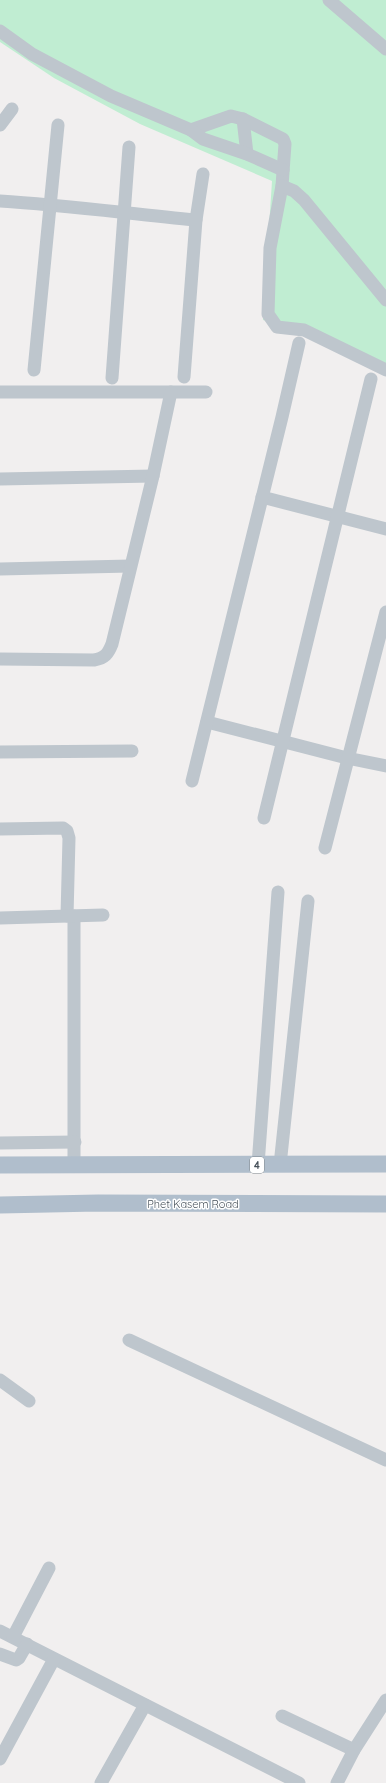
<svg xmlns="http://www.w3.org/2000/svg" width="386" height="1783" font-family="Quicksand,sans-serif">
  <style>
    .green { fill: #c0edd2 }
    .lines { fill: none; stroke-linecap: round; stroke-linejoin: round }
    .minor { stroke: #bec6cd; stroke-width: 13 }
    .major { stroke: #b0becc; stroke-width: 17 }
    .labels { text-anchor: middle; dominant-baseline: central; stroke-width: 3; stroke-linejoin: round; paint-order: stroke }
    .shield { fill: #fff; stroke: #7f868c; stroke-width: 1 }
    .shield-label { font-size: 10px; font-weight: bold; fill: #48525b }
    .street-label { font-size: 11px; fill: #48525b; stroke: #fff }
  </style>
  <rect width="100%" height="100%" fill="#f1efef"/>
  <!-- green -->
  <path class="green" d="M0,0H386V371L304,330L263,320L272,181L140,124L54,78L0,42Z"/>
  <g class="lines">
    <!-- minor -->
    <g class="minor">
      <path d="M329,0L386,49"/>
      <path d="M0,31L32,54L111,96L191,130L231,116L243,119L283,139L285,144L282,186L270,248L268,314L277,327L304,330L386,370"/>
      <path d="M243,119L247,154"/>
      <path d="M0,125L12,109"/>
      <path d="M191,130L203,139L247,154L283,170"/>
      <path d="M282,186L294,191L304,200L386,300"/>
      <path d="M0,201C66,205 131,214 196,220"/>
      <path d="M34,370L58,125"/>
      <path d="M184,377L196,220L203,174"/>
      <path d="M112,378L129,147"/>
      <path d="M0,392H206"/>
      <path d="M0,479L153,476"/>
      <path d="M262,497L386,529"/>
      <path d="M0,569L130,566"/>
      <path d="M0,659L94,660C105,658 108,654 112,644L153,476L171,392"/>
      <path d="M207,722L347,758L386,766"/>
      <path d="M0,752L132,751"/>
      <path d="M192,781L282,417L299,343"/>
      <path d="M264,818L371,379"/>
      <path d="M0,829L63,828L67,831L69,838L67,916"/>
      <path d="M325,848L386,612"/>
      <path d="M74,916V1165"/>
      <path d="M0,918L103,915"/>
      <path d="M0,1143L75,1142"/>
      <path d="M258,1165L278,892"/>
      <path d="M280,1165L308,901"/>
      <path d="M129,1340L386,1460"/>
      <path d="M0,1380L29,1401"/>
      <path d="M0,1631L299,1783"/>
      <path d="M13,1637L49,1568"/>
      <path d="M0,1654L16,1660L19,1658L27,1644"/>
      <path d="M282,1716L354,1750"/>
      <path d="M0,1759L54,1659"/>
      <path d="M101,1783L145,1705"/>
      <path d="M337,1783L354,1750L386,1700"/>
    </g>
    <!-- major -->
    <g class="major">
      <path d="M0,1165L386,1164"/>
      <path d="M0,1205L98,1203L386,1204"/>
    </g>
  </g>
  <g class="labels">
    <!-- shield labels -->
    <rect class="shield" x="250" y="1157" width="14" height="16" rx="3"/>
    <g class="shield-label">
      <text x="257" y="1165">4</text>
    </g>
    <!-- street labels -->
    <g class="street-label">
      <text x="193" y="1204">Phet Kasem Road</text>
    </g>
  </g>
</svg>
